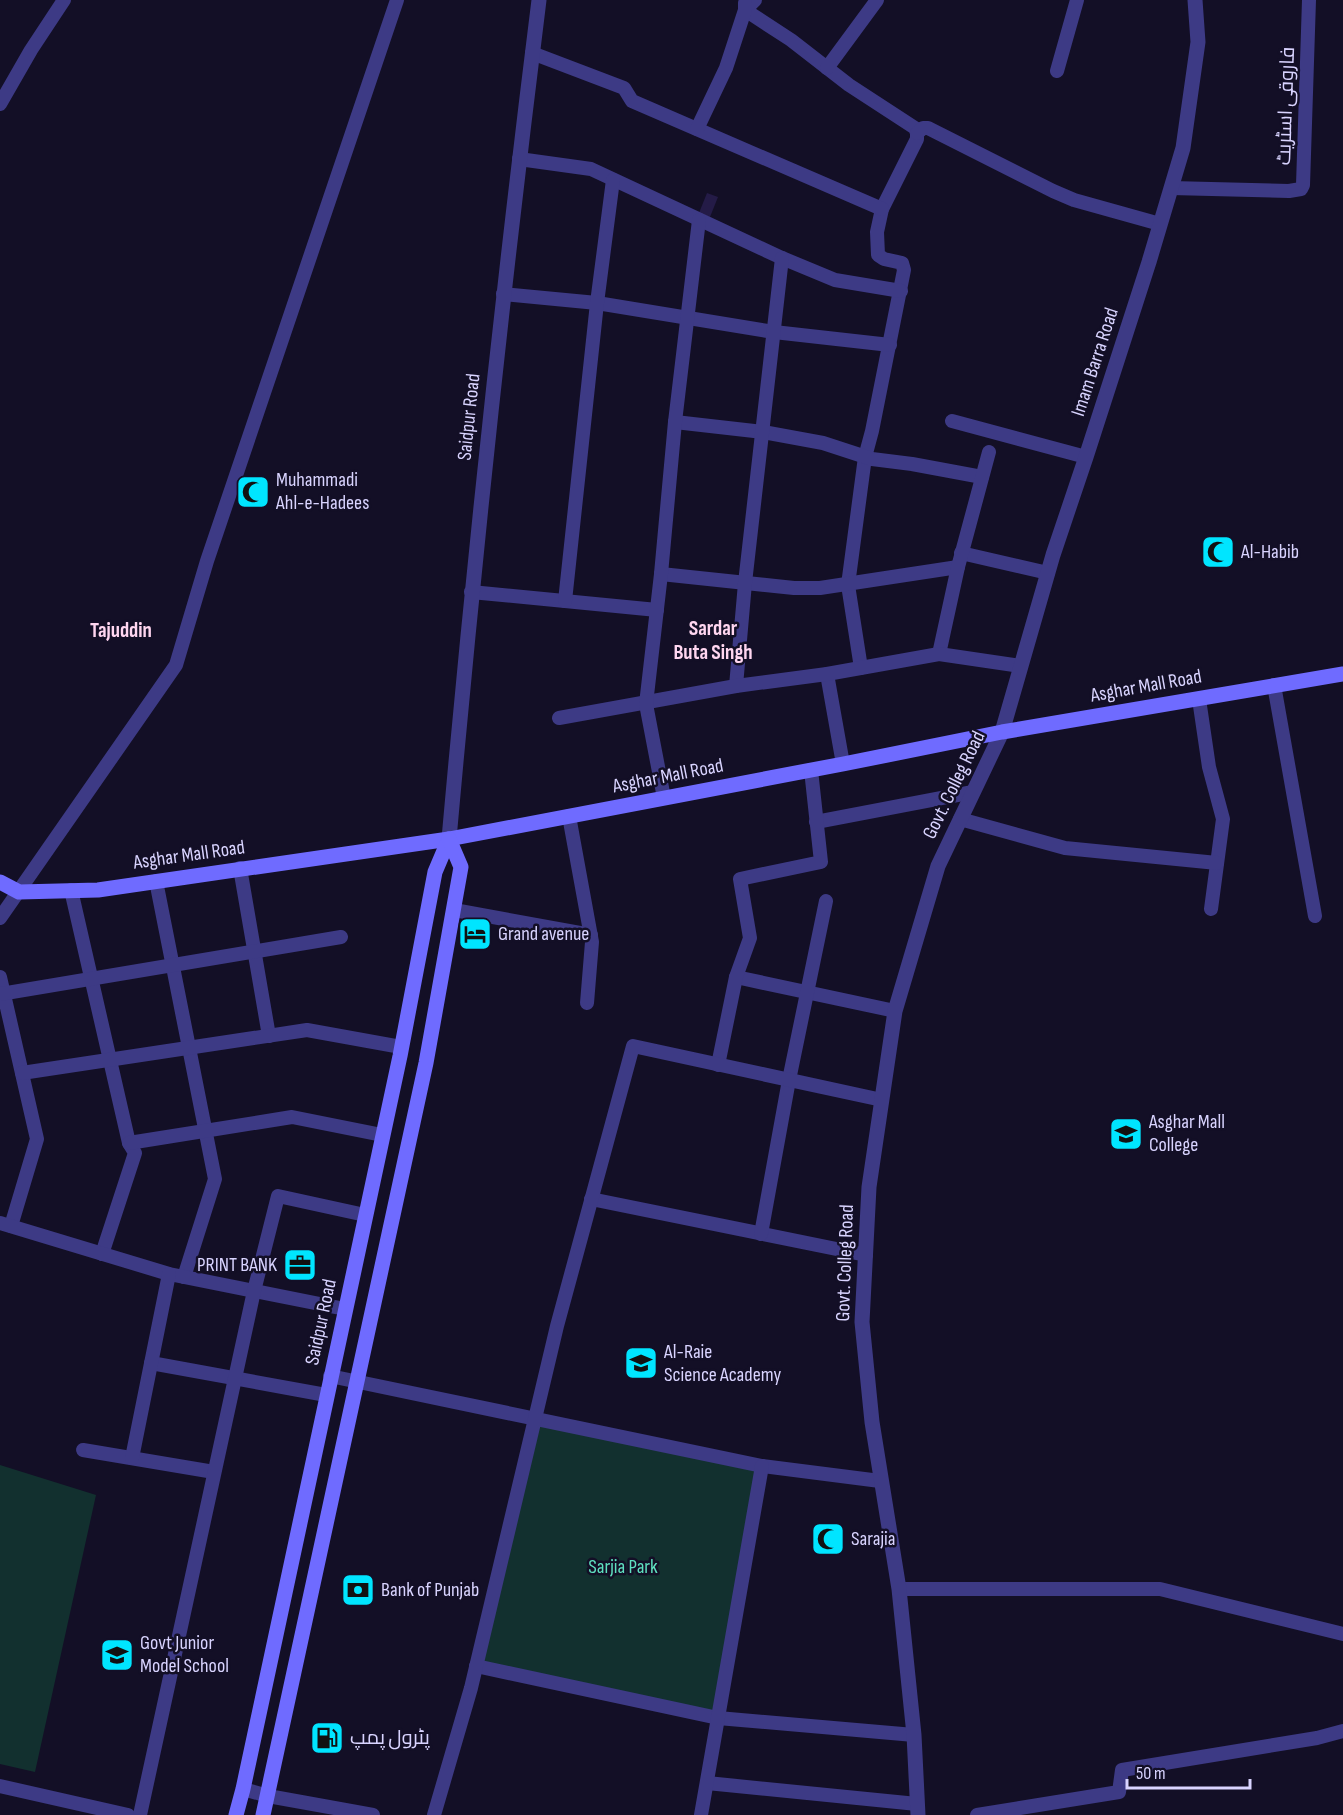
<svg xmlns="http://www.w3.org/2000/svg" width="1343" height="1815" font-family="'Sofia Sans Condensed',Cairo,sans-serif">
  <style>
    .green { fill: #12302f }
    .building { fill: #241b47 }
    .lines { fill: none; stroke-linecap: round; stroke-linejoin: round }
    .minor { stroke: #3d3a85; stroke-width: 14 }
    .tertiary { stroke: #3d3a85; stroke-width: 15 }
    .secondary { stroke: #6f6bff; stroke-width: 15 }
    .labels { text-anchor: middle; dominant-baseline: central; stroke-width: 5; stroke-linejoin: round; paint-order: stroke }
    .street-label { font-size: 20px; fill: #d9d4ff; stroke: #130f26 }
    .poi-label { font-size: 20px; fill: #d9d4ff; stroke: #130f26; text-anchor: start }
    .park-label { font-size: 20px; fill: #5fe0c0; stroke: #130f26 }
    .neighbourhood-label { font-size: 21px; font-weight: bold; fill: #ffd6f0; stroke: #130f26 }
  </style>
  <rect width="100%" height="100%" fill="#130f26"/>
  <!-- green -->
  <g class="green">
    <path d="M535,1418L762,1466L718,1718L476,1666Z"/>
    <path d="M0,1465L96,1495L35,1772L0,1764Z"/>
  </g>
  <!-- building -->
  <path class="building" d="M707,193L718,197L710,217L699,213Z"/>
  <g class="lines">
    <!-- minor -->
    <g class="minor">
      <path d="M755,0L745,10L791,40L849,85L915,128L917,133V139L882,209L877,232L878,255L884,259L902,263L904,270L872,431L865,457L848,585L861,668"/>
      <path d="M532,53L624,88L632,101L882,209"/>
      <path d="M827,68L877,0"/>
      <path d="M1057,71L1077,0"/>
      <path d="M0,104L31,50L64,0"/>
      <path d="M697,129L726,68L745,10V3"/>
      <path d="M917,133L923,128H928L1053,191L1074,200L1160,224"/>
      <path d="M519,159L591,169L782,258L835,280L901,291"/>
      <path d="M1171,188L1289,191L1301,189L1303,185L1309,0"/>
      <path d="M503,294L597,303L774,332L890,345"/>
      <path d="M952,421L1086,457"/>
      <path d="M675,422L763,432L823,443L872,459L912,464L982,477"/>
      <path d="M961,553L1048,573"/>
      <path d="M661,574L794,588H820L958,567"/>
      <path d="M471,592L657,610"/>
      <path d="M565,601L597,303L613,180"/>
      <path d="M939,654L958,567L989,452"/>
      <path d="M827,674L843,764"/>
      <path d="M1274,685L1315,916"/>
      <path d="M736,686L745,583L782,258"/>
      <path d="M1199,699L1209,767L1223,819L1211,909"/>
      <path d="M559,718L736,686L827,674L939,654L1021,666"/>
      <path d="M664,798L646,704L661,574L675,422L699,220"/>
      <path d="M569,816L592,942L587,1003"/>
      <path d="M960,819L1065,848L1217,863"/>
      <path d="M816,822L973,792"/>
      <path d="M240,868L269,1036"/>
      <path d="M156,881L215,1179L184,1277"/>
      <path d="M71,890L129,1143L135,1153L102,1254"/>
      <path d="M454,910L591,935"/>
      <path d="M0,918L176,665L207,561L397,0"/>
      <path d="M0,977L37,1139L11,1226"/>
      <path d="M736,977L895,1011"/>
      <path d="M0,994L341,937"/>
      <path d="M718,1065L736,977L750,938L740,879L821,862L811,770"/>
      <path d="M22,1073L307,1030L401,1047"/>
      <path d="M129,1143L292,1117L382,1135"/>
      <path d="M591,1199L866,1255"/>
      <path d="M0,1223L169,1274L345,1309"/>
      <path d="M761,1234L789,1080L826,901"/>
      <path d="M151,1363L326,1395"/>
      <path d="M330,1376L762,1466L880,1481"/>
      <path d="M83,1450L214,1472"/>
      <path d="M132,1458L169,1274"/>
      <path d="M899,1589H1160L1343,1634"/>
      <path d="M476,1666L718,1718L914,1735"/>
      <path d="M707,1783L917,1804"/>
      <path d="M0,1786L128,1815"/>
      <path d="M243,1789L268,1796L373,1815"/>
      <path d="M140,1815L254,1291L278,1196L365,1215"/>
      <path d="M434,1815L471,1688L557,1326L633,1046L882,1100"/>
      <path d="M701,1815L762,1466"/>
      <path d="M977,1815L1119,1792L1122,1770L1317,1738L1343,1731"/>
    </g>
    <!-- tertiary -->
    <g class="tertiary">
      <path d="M449,839C474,558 504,280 539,0"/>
      <path d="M918,1815L914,1735L899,1589L872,1422L862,1322L869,1187L895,1011L938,866L1002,732L1053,555L1086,457L1149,262L1183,148L1198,42L1195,0"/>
    </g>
    <!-- secondary -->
    <g class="secondary">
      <path d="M0,882L19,892L98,890L449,839L843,764L1002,732L1343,674"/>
      <path d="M236,1815L243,1789L400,1056L435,872L449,839"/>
      <path d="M263,1815L426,1063L461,867L449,839"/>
    </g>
  </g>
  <!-- icons -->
  <defs>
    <g id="mosque-square" transform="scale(1.725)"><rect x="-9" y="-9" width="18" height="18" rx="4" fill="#00e5ff" stroke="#130f26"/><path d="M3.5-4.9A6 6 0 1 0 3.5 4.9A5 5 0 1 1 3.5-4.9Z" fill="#111"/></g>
    <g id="hotel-square" transform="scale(1.725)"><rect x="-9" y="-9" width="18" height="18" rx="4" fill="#00e5ff" stroke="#130f26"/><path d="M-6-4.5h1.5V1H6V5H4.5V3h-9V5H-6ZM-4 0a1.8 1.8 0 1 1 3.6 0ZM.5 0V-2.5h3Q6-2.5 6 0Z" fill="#111"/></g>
    <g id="university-square" transform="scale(1.725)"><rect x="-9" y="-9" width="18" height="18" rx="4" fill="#00e5ff" stroke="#130f26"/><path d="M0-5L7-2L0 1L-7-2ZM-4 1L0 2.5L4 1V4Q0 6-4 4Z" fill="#111"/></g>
    <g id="office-square" transform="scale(1.725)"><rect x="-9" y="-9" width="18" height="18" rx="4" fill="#00e5ff" stroke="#130f26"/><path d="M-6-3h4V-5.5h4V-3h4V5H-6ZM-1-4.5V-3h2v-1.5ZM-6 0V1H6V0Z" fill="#111"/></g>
    <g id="school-square" transform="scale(1.725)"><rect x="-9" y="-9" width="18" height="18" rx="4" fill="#00e5ff" stroke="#130f26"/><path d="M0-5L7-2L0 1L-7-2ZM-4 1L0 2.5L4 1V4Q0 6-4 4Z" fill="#111"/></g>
    <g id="bank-square" transform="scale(1.725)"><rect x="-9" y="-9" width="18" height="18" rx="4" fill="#00e5ff" stroke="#130f26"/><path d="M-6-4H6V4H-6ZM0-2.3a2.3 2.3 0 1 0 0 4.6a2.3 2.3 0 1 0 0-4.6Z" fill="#111"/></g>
    <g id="fuel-square" transform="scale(1.725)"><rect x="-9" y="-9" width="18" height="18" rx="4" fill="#00e5ff" stroke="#130f26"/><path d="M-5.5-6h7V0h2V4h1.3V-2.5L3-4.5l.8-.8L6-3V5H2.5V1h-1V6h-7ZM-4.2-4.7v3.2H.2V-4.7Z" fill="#111"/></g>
  </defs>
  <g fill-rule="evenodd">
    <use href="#mosque-square" x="253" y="492"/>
    <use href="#mosque-square" x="1218" y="552"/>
    <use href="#hotel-square" x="475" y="934"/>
    <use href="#university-square" x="1126" y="1134"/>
    <use href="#office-square" x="300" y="1265"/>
    <use href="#school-square" x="641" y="1363"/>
    <use href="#mosque-square" x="828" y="1539"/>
    <use href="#bank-square" x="358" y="1590"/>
    <use href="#school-square" x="117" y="1655"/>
    <use href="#fuel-square" x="327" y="1738"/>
  </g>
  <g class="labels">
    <!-- street labels -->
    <g class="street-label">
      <text transform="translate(1286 106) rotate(-88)">فاروقی اسٹریٹ</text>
      <text transform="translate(1095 362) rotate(-72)">Imam Barra Road</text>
      <text transform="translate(469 417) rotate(-84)">Saidpur Road</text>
      <text transform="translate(1146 686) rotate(-10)">Asghar Mall Road</text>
      <text transform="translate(668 776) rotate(-11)">Asghar Mall Road</text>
      <text transform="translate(954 785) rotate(-64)">Govt. Colleg Road</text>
      <text transform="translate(189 855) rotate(-8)">Asghar Mall Road</text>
      <text transform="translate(845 1263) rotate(-88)">Govt. Colleg Road</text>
      <text transform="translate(321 1322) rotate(-78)">Saidpur Road</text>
    </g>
    <!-- poi labels -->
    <g class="poi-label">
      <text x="276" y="480">Muhammadi<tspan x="276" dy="23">Ahl-e-Hadees</tspan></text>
      <text x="1241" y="552">Al-Habib</text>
      <text x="498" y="934">Grand avenue</text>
      <text x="1149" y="1122">Asghar Mall<tspan x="1149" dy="23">College</tspan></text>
      <text x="277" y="1265" text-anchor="end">PRINT BANK</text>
      <text x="664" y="1352">Al-Raie<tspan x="664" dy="23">Science Academy</tspan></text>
      <text x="851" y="1539">Sarajia</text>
      <text x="381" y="1590">Bank of Punjab</text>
      <text x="140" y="1643">Govt Junior<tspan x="140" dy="23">Model School</tspan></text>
      <text x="350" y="1738">پٹرول پمپ</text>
    </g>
    <!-- park labels -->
    <g class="park-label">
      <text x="623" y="1567">Sarjia Park</text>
    </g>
    <!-- neighbourhood labels -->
    <g class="neighbourhood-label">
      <text x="713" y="628">Sardar<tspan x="713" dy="24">Buta Singh</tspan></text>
      <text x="121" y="630">Tajuddin</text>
    </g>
  </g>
  <!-- scale -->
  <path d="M1127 1779v9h123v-9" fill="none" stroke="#d9d4ff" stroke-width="3"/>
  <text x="1136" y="1779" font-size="18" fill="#d9d4ff" stroke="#130f26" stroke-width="4.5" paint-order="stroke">50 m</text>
</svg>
